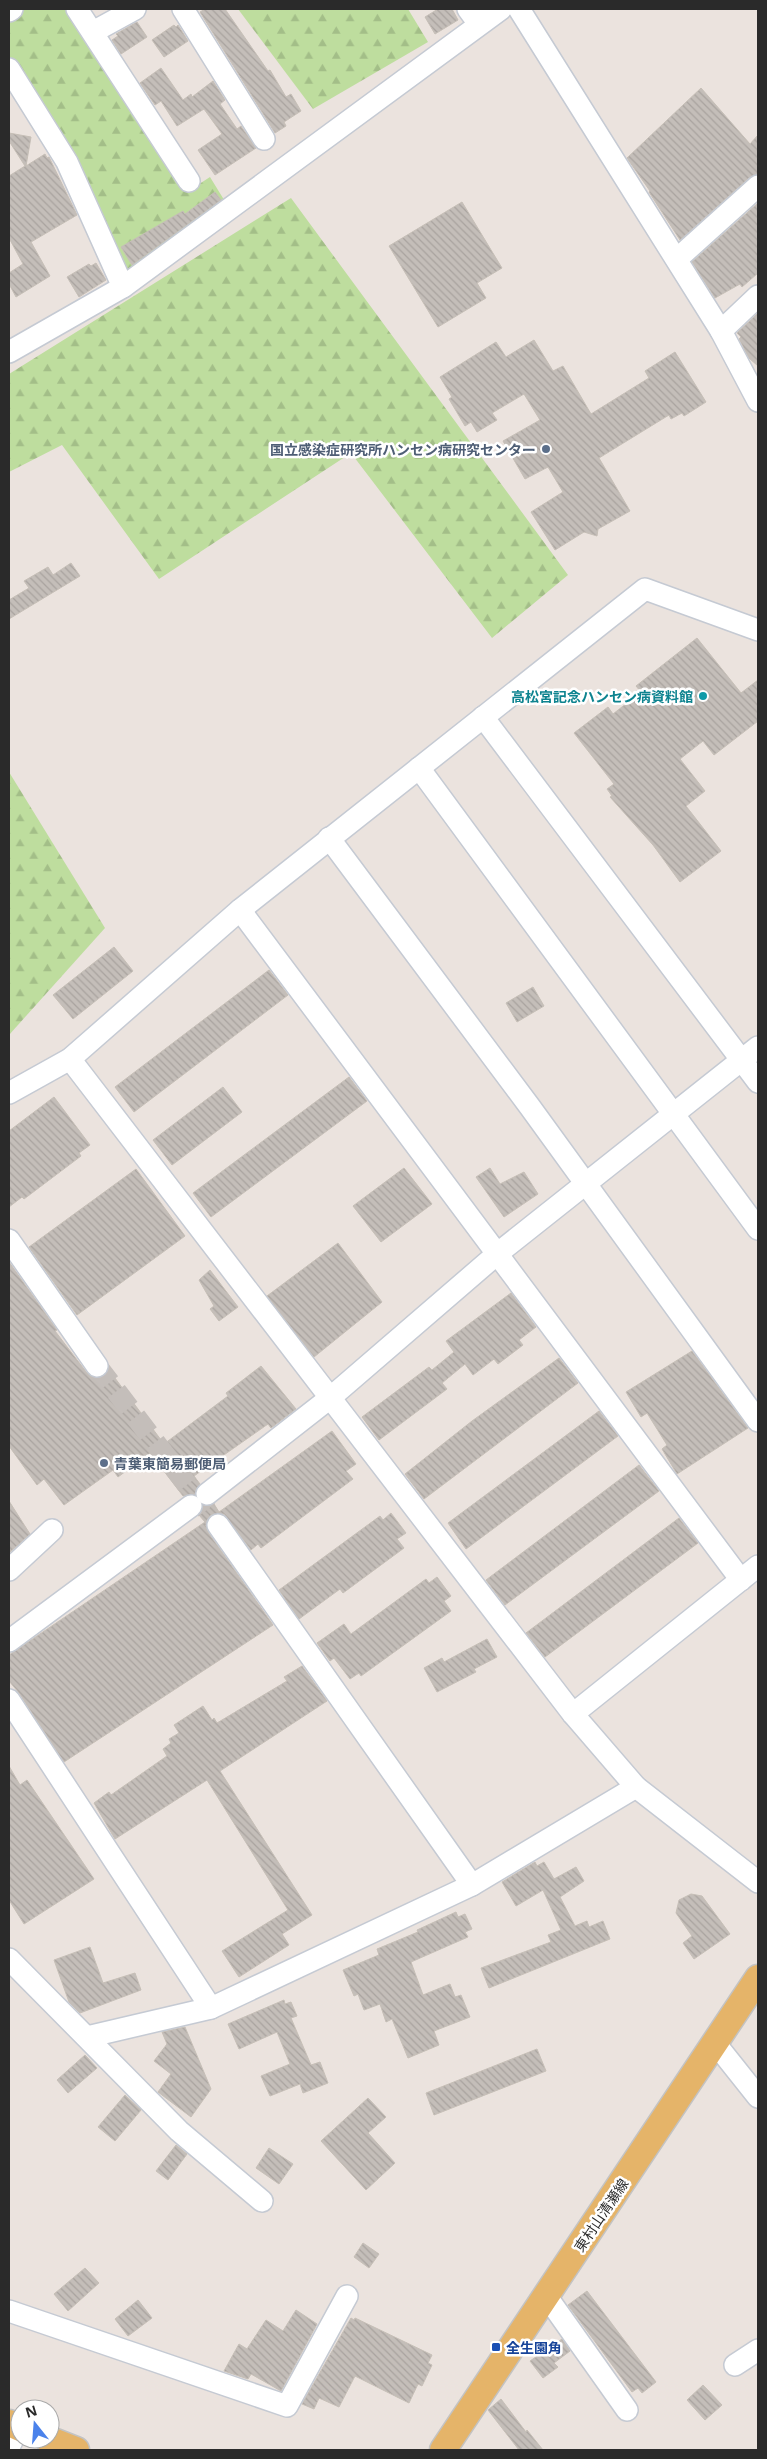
<svg xmlns="http://www.w3.org/2000/svg" width="767" height="2459" font-family="'Open Sans','Noto Sans JP',sans-serif">
  <style>
    .forest { fill: url(#forest-firs) }
    .building { fill: url(#building-back-hatch); stroke: #c6bfb7 }
    .lines { fill: none; stroke-linecap: round; stroke-linejoin: round }
    .minor-tunnel { stroke: #c4beba; stroke-width: 21; stroke-dasharray: 21 11; stroke-linecap: butt }
    .minor-casing { stroke: #c5cad3; stroke-width: 24 }
    .major-casing { stroke: #c3c3c3; stroke-width: 29 }
    .minor { stroke: #fff; stroke-width: 21 }
    .major { stroke: #e5b469; stroke-width: 26 }
    .service-dot { fill: #5c6f8a; stroke: #fff; stroke-width: 2 }
    .culture-dot { fill: #0f9aa8; stroke: #fff; stroke-width: 2 }
    .transit-dot { fill: #1a4fb4; stroke: #fff; stroke-width: 2 }
    .labels { text-anchor: middle; dominant-baseline: central; stroke-width: 5; stroke-linejoin: round; paint-order: stroke }
    .service-label { font-size: 14px; font-weight: bold; fill: #4e5e75; stroke: #fff; text-anchor: end }
    .culture-label { font-size: 14px; font-weight: bold; fill: #0d838f; stroke: #fff; text-anchor: end }
    .street-label { font-size: 14px; fill: #2a2a2a; stroke: #fff }
    .transit-label { font-size: 14px; font-weight: bold; fill: #164399; stroke: #fff; text-anchor: start }
  </style>
  <defs>
    <pattern id="forest-firs" width="22" height="20" patternUnits="userSpaceOnUse" patternTransform="scale(1.25)"><rect width="22" height="20" fill="#bedd9e"/><path d="M5 1l3.5 6h-7zM16 11l3.5 6h-7z" fill="#a3be88"/></pattern>
    <pattern id="building-back-hatch" width="6" height="6" patternUnits="userSpaceOnUse" patternTransform="scale(1.25)"><rect width="6" height="6" fill="#c4beb9"/><path d="M-1 5l2 2M0 0l6 6M5-1l2 2" fill="none" stroke="#a9a39f"/></pattern>
  </defs>
  <rect width="100%" height="100%" fill="#ebe3de"/>
  <!-- forest -->
  <g class="forest">
    <path d="M25,9H70L190,190L210,177L226,203L120,278L72,160L9,58V18Z"/>
    <path d="M238,9H408L428,42L313,109Z"/>
    <path d="M291,198L568,575L492,638L351,453L159,579L62,445L9,472V374Z"/>
    <path d="M9,772L105,928L9,1035Z"/>
  </g>
  <!-- building -->
  <g class="building">
    <path d="M205,9H225L268,71L270,70L286,97L291,94L301,111L284,122L286,126L275,133L200,12Z"/>
    <path d="M438,9H452L458,20L435,34L425,17Z"/>
    <path d="M137,22L147,37L121,54L112,40L118,36L116,34Z"/>
    <path d="M174,25L176,27L178,25L188,41L164,57L152,40Z"/>
    <path d="M161,68L183,100L191,94L192,97L213,81L225,100L220,104L237,129L241,126L256,148L215,175L198,150L222,134L204,109L177,126L161,101L155,105L140,83Z"/>
    <path d="M701,88L750,144L758,135V174L750,177L680,240L649,192L650,191L627,158Z"/>
    <path d="M9,133L31,137L26,166L45,154L47,158L49,157L77,215L31,242L50,276L16,297L9,284V273L23,264L9,238V176L25,166L9,141Z"/>
    <path d="M215,192L221,200L132,265L121,247L183,211L185,214Z"/>
    <path d="M462,202L502,268L477,283L486,298L438,327L389,246Z"/>
    <path d="M758,203V273L742,287L740,284L715,298L692,262Z"/>
    <path d="M96,263L106,280L79,297L67,277L89,264L91,266Z"/>
    <path d="M758,313V366L749,358L739,339L741,337L737,333Z"/>
    <path d="M534,340L553,371L563,366L591,414L649,378L645,371L675,352L706,402L684,416L682,413L671,419L669,415L599,458L630,511L598,529L597,536L584,532L555,550L531,512L563,492L548,467L525,479L503,441L540,420L524,394L492,413L497,420L477,432L471,422L465,426L449,399L452,397L440,377L496,342L506,357Z"/>
    <path d="M71,563L80,576L9,619V600L29,588L24,581L48,567L53,575Z"/>
    <path d="M697,638L741,693L758,680V721L714,755L703,741L680,759L705,791L686,806L721,851L680,882L653,845L610,797L612,796L607,789L614,784L574,733L608,707L613,714L641,692L636,686Z"/>
    <path d="M114,947L133,971L73,1019L53,995Z"/>
    <path d="M269,970L288,995L134,1112L115,1087Z"/>
    <path d="M533,987L544,1006L517,1022L506,1003Z"/>
    <path d="M349,1077L367,1101L211,1217L193,1193Z"/>
    <path d="M223,1087L242,1112L172,1165L153,1140Z"/>
    <path d="M54,1097L90,1145L79,1153L81,1156L24,1199L22,1197L9,1207V1131Z"/>
    <path d="M404,1168L432,1204L381,1242L353,1206Z"/>
    <path d="M490,1168L500,1184L524,1172L538,1194L504,1217L476,1177Z"/>
    <path d="M136,1169L185,1236L77,1315L29,1247Z"/>
    <path d="M338,1243L382,1302L314,1357L267,1296Z"/>
    <path d="M9,1262L57,1330L55,1331L87,1373L92,1377L99,1378L105,1376L109,1370L164,1444L228,1396L226,1393L261,1366L296,1409L271,1428L268,1424L194,1476L200,1484L195,1494L183,1496L150,1453L118,1477L113,1470L64,1505L44,1479L37,1485L9,1446Z"/>
    <path d="M210,1270L238,1307L219,1321L210,1309L214,1306L199,1280Z"/>
    <path d="M511,1293L536,1327L519,1340L523,1345L498,1364L494,1359L473,1375L465,1364L442,1383L447,1389L379,1440L362,1417L429,1367L432,1370L454,1352L446,1341Z"/>
    <path d="M692,1351L748,1428L677,1474L662,1449L667,1445L647,1413L641,1417L626,1392Z"/>
    <path d="M559,1358L578,1383L424,1499L405,1474L472,1421Z"/>
    <path d="M599,1411L618,1436L466,1549L448,1523Z"/>
    <path d="M332,1431L356,1464L346,1471L353,1479L261,1548L258,1544L251,1550L224,1514L211,1515L207,1520L208,1532L273,1625L64,1762L19,1693L9,1681V1655L205,1522L199,1515L203,1506L214,1504L219,1512Z"/>
    <path d="M639,1465L659,1491L505,1605L486,1580Z"/>
    <path d="M9,1501L30,1534L9,1553Z"/>
    <path d="M391,1513L406,1533L397,1539L404,1548L343,1593L340,1589L299,1619L279,1590L380,1516L383,1520Z"/>
    <path d="M679,1518L698,1543L545,1657L526,1633Z"/>
    <path d="M437,1577L451,1596L444,1601L451,1611L361,1676L359,1673L350,1679L334,1658L330,1661L317,1643L344,1624L351,1634L426,1579L429,1583Z"/>
    <path d="M487,1639L497,1657L474,1669L476,1672L437,1692L424,1668L442,1658L444,1662Z"/>
    <path d="M302,1666L327,1701L220,1771L312,1915L282,1934L289,1945L239,1977L222,1951L288,1910L207,1780L115,1839L94,1803L109,1792L111,1795L167,1756L163,1749L171,1743L169,1739L179,1733L174,1725L203,1706L212,1720L214,1718L217,1723L287,1681L284,1677Z"/>
    <path d="M9,1766L20,1785L27,1780L94,1879L24,1924L9,1900Z"/>
    <path d="M535,1862L537,1866L544,1862L554,1879L576,1867L584,1881L560,1897L575,1926L587,1921L589,1927L603,1921L610,1939L489,1988L481,1968L551,1942L548,1935L561,1930L543,1890L516,1906L502,1882Z"/>
    <path d="M691,1894L702,1896L730,1934L694,1959L683,1943L692,1936L676,1913L679,1900Z"/>
    <path d="M456,1912L458,1917L465,1914L472,1929L465,1932L468,1937L411,1962L423,1995L450,1984L455,1997L461,1995L470,2017L434,2031L439,2045L408,2058L392,2019L386,2022L380,2004L364,2010L358,1994L354,1996L343,1970L379,1955L377,1949L418,1932L417,1930Z"/>
    <path d="M90,1947L103,1983L135,1973L141,1990L80,2013L69,2002L54,1960Z"/>
    <path d="M284,2000L285,2004L291,2002L297,2016L291,2018L311,2065L320,2062L328,2083L303,2093L300,2084L270,2096L261,2076L290,2064L277,2032L239,2049L228,2024Z"/>
    <path d="M185,2027L211,2089L191,2117L158,2092L171,2074L154,2061L167,2044L162,2032Z"/>
    <path d="M537,2049L546,2071L434,2115L426,2093Z"/>
    <path d="M85,2055L97,2068L68,2093L57,2080Z"/>
    <path d="M125,2095L141,2110L115,2141L98,2127Z"/>
    <path d="M368,2098L386,2117L368,2133L395,2163L366,2190L321,2141Z"/>
    <path d="M176,2145L187,2154L168,2180L156,2171Z"/>
    <path d="M269,2148L293,2164L279,2184L256,2168Z"/>
    <path d="M363,2243L379,2254L369,2268L354,2257Z"/>
    <path d="M85,2268L99,2283L68,2311L54,2294Z"/>
    <path d="M587,2291L656,2382L642,2393L638,2388L632,2392L568,2305Z"/>
    <path d="M138,2300L152,2318L128,2336L115,2319Z"/>
    <path d="M296,2310L317,2324L281,2391L251,2374L248,2379L224,2371L239,2344L247,2349L266,2320L283,2331Z"/>
    <path d="M351,2318L354,2320L355,2318L432,2355L428,2363L432,2365L422,2386L418,2384L409,2403L355,2376L339,2407L319,2398L314,2409L302,2404Z"/>
    <path d="M562,2339L570,2351L554,2363L558,2367L543,2378L530,2361Z"/>
    <path d="M703,2385L722,2405L705,2420L687,2400Z"/>
    <path d="M501,2399L526,2432L527,2430L543,2450H519L488,2410Z"/>
  </g>
  <g class="lines">
    <!-- minor-tunnel -->
    <path class="minor-tunnel" d="M97,1366L218,1525"/>
    <!-- minor casing -->
    <g class="minor-casing">
      <g id="minor">
        <path d="M77,9L189,181"/>
        <path d="M183,9L264,139"/>
        <path d="M468,9L479,24"/>
        <path d="M519,9L721,331L758,401"/>
        <path d="M9,11L12,9"/>
        <path d="M93,32L135,9"/>
        <path d="M9,69L67,162L123,287"/>
        <path d="M677,259L758,186"/>
        <path d="M721,331L758,296"/>
        <path d="M9,352L123,287L501,9"/>
        <path d="M483,717L758,1082"/>
        <path d="M419,768L758,1229"/>
        <path d="M329,838L530,1107L758,1421"/>
        <path d="M240,910L741,1580"/>
        <path d="M70,1059L573,1714L636,1787L758,1882"/>
        <path d="M9,1093L70,1059L240,910L645,589L758,630"/>
        <path d="M9,1240L97,1366"/>
        <path d="M207,1494L330,1398L497,1254L758,1047"/>
        <path d="M218,1525L472,1885"/>
        <path d="M9,1570L52,1530"/>
        <path d="M9,1641L191,1506"/>
        <path d="M9,1700L211,2008"/>
        <path d="M573,1714L758,1566"/>
        <path d="M9,1959L179,2131L262,2201"/>
        <path d="M87,2037L211,2008L472,1885L636,1787"/>
        <path d="M715,2043L758,2097"/>
        <path d="M547,2297L627,2410"/>
        <path d="M9,2311L287,2406L347,2296"/>
        <path d="M735,2365L758,2350"/>
        <path d="M9,2447L19,2427"/>
      </g>
    </g>
    <!-- major casing -->
    <g class="major-casing">
      <g id="major">
        <path d="M9,2423L20,2428"/>
        <path d="M48,2439L76,2450"/>
        <path d="M443,2450L758,1978"/>
      </g>
    </g>
    <!-- minor -->
    <use href="#minor" class="minor"/>
    <!-- major -->
    <use href="#major" class="major"/>
  </g>
  <!-- markers -->
  <g class="service-dot">
    <circle cx="546" cy="449" r="5"/>
    <circle cx="104" cy="1463" r="5"/>
  </g>
  <circle class="culture-dot" cx="703" cy="696" r="5"/>
  <rect class="transit-dot" x="491" y="2342" width="10" height="10" rx="2.5"/>
  <g class="labels">
    <!-- service labels -->
    <g class="service-label">
      <text x="536" y="449">国立感染症研究所ハンセン病研究センター</text>
      <text x="114" y="1463" text-anchor="start">青葉東簡易郵便局</text>
    </g>
    <!-- culture labels -->
    <g class="culture-label">
      <text x="693" y="696">高松宮記念ハンセン病資料館</text>
    </g>
    <!-- street labels -->
    <g class="street-label">
      <text transform="translate(601 2215) rotate(-56)">東村山清瀬線</text>
    </g>
    <!-- transit labels -->
    <g class="transit-label">
      <text x="506" y="2347">全生園角</text>
    </g>
  </g>
  <!-- border -->
  <rect width="767" height="2459" fill="none" stroke="#2a2a2a" stroke-width="20"/>
  <!-- north arrow -->
  <g transform="translate(35 2424) rotate(343)"><circle r="24" fill="#ffffff" stroke="#aaaaaa"/>
  <path d="M0-4L9 19L0 12L-9 19Z" fill="#4b82eb"/>
  <text y="-8" font-size="14" font-weight="bold" text-anchor="middle" fill="#2a2a2a">N</text>
  </g>
</svg>
